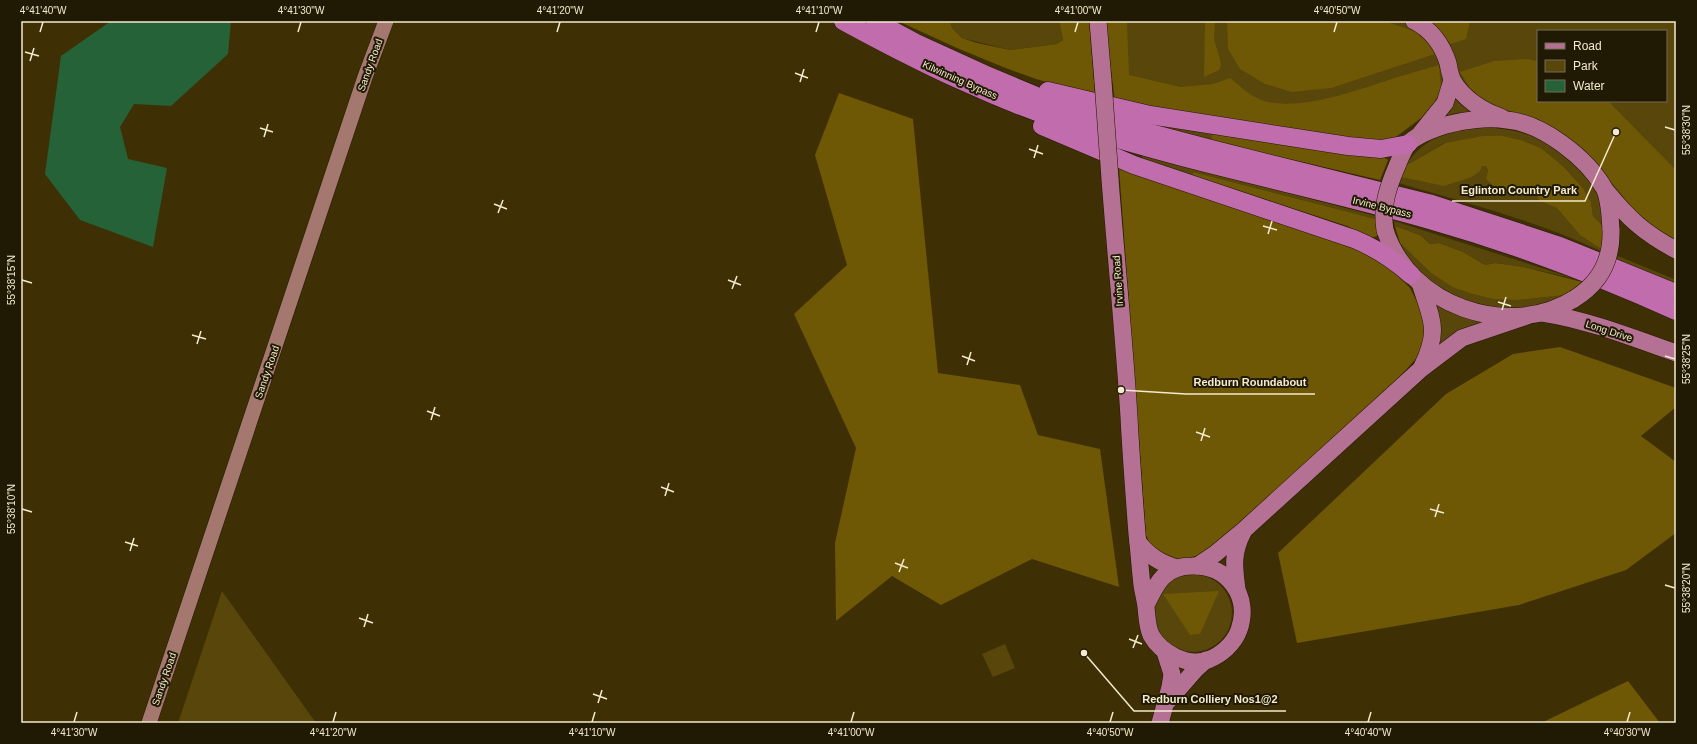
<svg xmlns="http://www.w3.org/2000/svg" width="1697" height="744" font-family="Arial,sans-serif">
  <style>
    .green { fill: #58460a; fill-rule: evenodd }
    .forest { fill: #6e5705 }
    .water { fill: #266237 }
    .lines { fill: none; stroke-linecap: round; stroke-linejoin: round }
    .secondary-casing { stroke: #221800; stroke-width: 16 }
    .primary-casing { stroke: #221800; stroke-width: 18 }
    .trunk-casing { stroke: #221800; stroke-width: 19 }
    .secondary { stroke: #a4786e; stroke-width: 15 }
    .primary { stroke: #b57193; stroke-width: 17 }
    .trunk { stroke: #c16cac; stroke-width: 18 }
    .primary-bridge-casing { stroke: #221800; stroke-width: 18; stroke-linecap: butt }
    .primary-bridge { stroke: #b57193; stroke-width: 17 }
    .ticks { fill: none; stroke: #f4eace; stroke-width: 1.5 }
    .labels { text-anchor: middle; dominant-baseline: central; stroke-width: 4; stroke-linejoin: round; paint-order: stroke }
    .street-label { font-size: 10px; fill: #f4eace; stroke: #201903 }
    .leader { fill: none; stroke: #f4eace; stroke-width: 1.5 }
    .callout-dot { fill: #f4eace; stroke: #201903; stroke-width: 1.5 }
    .callout-label { font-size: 11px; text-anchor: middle; font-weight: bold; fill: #f4eace; stroke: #201903; stroke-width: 4; stroke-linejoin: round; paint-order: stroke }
    .neatline { fill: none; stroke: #f4eace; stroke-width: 1.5 }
    .ticks-label { font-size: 10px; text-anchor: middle; fill: #f4eace }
  </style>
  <rect width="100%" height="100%" fill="#3e3004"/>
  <!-- green -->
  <g class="green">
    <path d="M950,21H1059L1063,40L1057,44L1010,50L962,38L952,28Z"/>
    <path d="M1105,21H1676V240L1645,223L1596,164L1545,124L1497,106L1470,107L1479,113L1441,121L1445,110L1423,117L1393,139L1115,100ZM1538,31H1666V101H1538Z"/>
    <path d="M1139,123L1212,131L1211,141Z"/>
    <path d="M1484,127C1498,128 1513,130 1526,134C1553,142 1591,172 1599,200C1602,208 1603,218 1604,227L1593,216L1591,202L1583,188L1563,166L1541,148L1524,141L1444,143L1405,166C1426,136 1449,130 1484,127Z"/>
    <path d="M1143,155L1376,216V219L1193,172L1192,175L1146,160L1142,158Z"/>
    <path d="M1482,166H1486L1488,171L1504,192L1520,193L1535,189L1539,201L1557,208L1575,228L1582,237L1601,249V251C1537,221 1466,203 1399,183L1401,177Z"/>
    <path d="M1394,221L1576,279L1524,267L1495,263L1485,265L1463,252L1439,243L1430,244L1420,235L1395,226Z"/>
    <path d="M1400,243L1431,273L1452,287L1519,300L1565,295C1552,300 1539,306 1526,307C1484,311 1442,296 1413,264C1408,258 1404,250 1400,243Z"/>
    <path d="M1618,256L1676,280V285L1617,260Z"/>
    <path d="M1434,300L1482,319L1481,322L1439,345Z"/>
    <circle cx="1193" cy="613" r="39"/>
    <path d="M222,591L316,723H178Z"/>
    <path d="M1005,644L1015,668L993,677L982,654Z"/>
  </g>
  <!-- forest -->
  <g class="forest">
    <path d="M898,21H950L952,28L962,38L977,43L1010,50L1057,44L1063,40L1059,21H1089L1095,95L1036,79L1003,67L957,48Z"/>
    <path d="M1105,21H1127L1129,75L1181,87L1213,84L1230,78C1239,85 1248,94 1257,98C1291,115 1358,90 1391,79C1407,74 1423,70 1439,65L1441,89L1433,105L1422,117L1393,139L1374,143L1115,100Z"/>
    <path d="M1205,21H1215L1214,39L1220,59L1221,65L1219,70L1204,77Z"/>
    <path d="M1227,21H1384L1417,32L1428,41L1435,54L1331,88L1292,92L1265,84L1240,69L1228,49Z"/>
    <path d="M1428,21H1470L1466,39L1451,44Z"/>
    <path d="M1527,59L1538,61V101H1608L1676,170V240L1645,223L1596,164L1545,124L1477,99L1460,72L1494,61Z"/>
    <path d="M839,93L913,119L938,373L1020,385L1038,435L1100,449L1119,587L1032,559L941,605L892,576L836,621L835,543L856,448L794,314L847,265L815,155Z"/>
    <path d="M1212,131L1382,156L1388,160L1380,180L1211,141Z"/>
    <path d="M1483,136H1503L1524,141L1541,148L1563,166L1583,188L1591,202L1593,216L1604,227L1601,249L1581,236L1557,208L1539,201L1535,189C1514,195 1502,195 1486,179L1488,171L1486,166H1482L1480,171L1472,177L1444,186L1401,177L1405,166L1445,143Z"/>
    <path d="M1119,167L1348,242L1391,269L1410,288L1419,306L1425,324V337L1421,353L1384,394L1240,525L1204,554L1178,560L1161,556L1149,542L1146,535Z"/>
    <path d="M1193,172L1376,219L1379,235L1372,238L1347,226L1192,175Z"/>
    <path d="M1395,226L1420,235L1430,244L1439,243L1463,252L1485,265L1495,263L1524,267L1582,282L1565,295L1519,300L1494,299L1473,294L1452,287L1431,273L1400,243Z"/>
    <path d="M1560,347L1676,388V407L1641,436L1676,462V533L1626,570L1519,605L1297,643L1278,553L1446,394L1513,354Z"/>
    <path d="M1219,591L1200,634L1190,635L1163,594Z"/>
    <path d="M1628,681L1660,723H1541Z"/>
  </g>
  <!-- water -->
  <path class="water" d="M111,21H231L228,54L171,106L134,104L120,127L128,159L167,168L153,247L80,220L45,174L61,56Z"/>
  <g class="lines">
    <!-- secondary casing -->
    <g class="secondary-casing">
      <path id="secondary" d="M149,723L365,77L386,21"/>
    </g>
    <!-- primary casing -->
    <g class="primary-casing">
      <g id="primary">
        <path d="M1098,21L1103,81"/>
        <path d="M1414,21C1432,30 1442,44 1448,63C1449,68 1450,76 1453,81C1463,98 1482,111 1501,117"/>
        <path d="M1420,134L1445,103L1452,80"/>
        <path d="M1397,166C1400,159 1403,150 1408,144C1417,134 1434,129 1446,125C1464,120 1488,117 1507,120C1542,123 1587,158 1604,188C1610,200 1610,217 1611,230"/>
        <path d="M1110,179C1116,258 1124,338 1129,417C1131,456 1134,495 1137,534C1139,551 1140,568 1142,585C1143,592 1145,599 1146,607C1147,616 1147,626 1151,635C1161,653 1187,667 1208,660C1221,655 1234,644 1239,630C1251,596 1228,565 1192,566C1181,566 1171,569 1163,577C1155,585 1151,596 1146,605"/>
        <path d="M1606,191C1629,219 1644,233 1676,250"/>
        <path d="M1385,230C1409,306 1508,340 1574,299"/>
        <path d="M1420,283C1432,321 1440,329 1422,367"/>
        <path d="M1542,313C1588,320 1633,338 1676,353"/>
        <path d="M1138,542C1149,556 1160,563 1177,568"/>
        <path d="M1197,566L1215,554L1244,530L1421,369L1462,338L1527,316"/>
        <path d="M1237,589C1234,567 1232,553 1243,532"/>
        <path d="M1168,701L1196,669L1206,660"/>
        <path d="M1160,723L1170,687L1172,674L1165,652"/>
      </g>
    </g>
    <!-- trunk casing -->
    <g class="trunk-casing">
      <g id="trunk">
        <path d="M843,21C920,63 998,101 1082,128C1196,165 1315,187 1430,220C1514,244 1596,275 1676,311"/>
        <path d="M875,21L916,43L984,74L1082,115L1215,150L1432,204L1560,246L1676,293"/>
        <path d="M1048,91L1150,115L1348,146L1381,149L1408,144"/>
        <path d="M1042,126L1134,165L1354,239C1376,248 1393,259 1411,275"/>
      </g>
    </g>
    <!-- secondary -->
    <use href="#secondary" class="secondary"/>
    <!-- primary -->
    <use href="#primary" class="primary"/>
    <!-- trunk -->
    <use href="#trunk" class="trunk"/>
    <!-- primary-bridge casing -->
    <g class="primary-bridge-casing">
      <g id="primary-bridge">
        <path d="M1103,81L1110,179"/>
        <path d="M1385,230C1381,207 1388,187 1397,166"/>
        <path d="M1574,299C1600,283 1612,260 1611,230"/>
      </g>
    </g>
    <!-- primary-bridge -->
    <use href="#primary-bridge" class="primary-bridge"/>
  </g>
  <!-- ticks -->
  <path class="ticks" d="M40,32L43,22M298,32L301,22M557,32L560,22M816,32L819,22M1075,32L1078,22M1334,32L1337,22M25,52L39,56M30,61L34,48M795,73L808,78M800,82L804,69M1665,127L1675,130M260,128L273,132M264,137L268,124M1029,149L1043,154M1034,158L1038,145M494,204L507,209M498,213L503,200M1263,226L1277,230M1268,234L1272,221M22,280L32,283M728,280L741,285M732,289L737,276M1498,302L1511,306M1502,310L1506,297M192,335L206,339M197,344L201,331M962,356L975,361M1665,356L1675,359M967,365L971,352M427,411L440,416M431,420L435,407M1196,432L1210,437M1201,441L1205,428M661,487L674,492M665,496L669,483M22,509L32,512M1430,509L1444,513M1435,517L1439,504M125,542L138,546M130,551L134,538M895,563L908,568M899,572L904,559M1665,585L1675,588M359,618L373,623M364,627L368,614M1129,639L1142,644M1133,648L1138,635M593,694L607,699M598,703L602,690M74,722L77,712M333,722L336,712M592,722L595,712M851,722L854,712M1110,722L1113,712M1368,722L1371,712M1627,722L1630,712"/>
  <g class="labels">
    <!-- street labels -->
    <g class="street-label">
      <text transform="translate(370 65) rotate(-70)">Sandy Road</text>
      <text transform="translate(960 80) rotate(24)">Kilwinning Bypass</text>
      <text transform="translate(1382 207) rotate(14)">Irvine Bypass</text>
      <text transform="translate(1118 281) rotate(-94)">Irvine Road</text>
      <text transform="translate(1609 331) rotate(18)">Long Drive</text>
      <text transform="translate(267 372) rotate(-71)">Sandy Road</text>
      <text transform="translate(164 679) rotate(-71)">Sandy Road</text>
    </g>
  </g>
  <!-- callouts -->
  <path class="leader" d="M1616 132L1585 201H1452M1121 390L1186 394H1315M1084 653L1134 711H1286"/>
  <g class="callout-dot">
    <circle cx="1616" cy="132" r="4"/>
    <circle cx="1121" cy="390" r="4"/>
    <circle cx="1084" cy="653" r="4"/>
  </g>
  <g class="callout-label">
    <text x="1519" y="194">Eglinton Country Park</text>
    <text x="1250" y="386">Redburn Roundabout</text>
    <text x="1210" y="703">Redburn Colliery Nos1@2</text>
  </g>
  <!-- border -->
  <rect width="1697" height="744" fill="none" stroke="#201903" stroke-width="44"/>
  <!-- legend -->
  <rect x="1537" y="30" width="130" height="72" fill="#201903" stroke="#756d54"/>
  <rect x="1545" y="43" width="20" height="6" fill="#b57193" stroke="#756d54"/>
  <text x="1573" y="50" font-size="12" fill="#f4eace">Road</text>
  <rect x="1545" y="60" width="20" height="12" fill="#58460a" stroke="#756d54"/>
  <text x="1573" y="70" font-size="12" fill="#f4eace">Park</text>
  <rect x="1545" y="80" width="20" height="12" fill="#266237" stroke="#756d54"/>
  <text x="1573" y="90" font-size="12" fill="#f4eace">Water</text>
  <rect x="22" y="22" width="1653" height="700" class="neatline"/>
  <g class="ticks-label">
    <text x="43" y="14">4°41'40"W</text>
    <text x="301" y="14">4°41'30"W</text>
    <text x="560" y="14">4°41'20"W</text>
    <text x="819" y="14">4°41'10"W</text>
    <text x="1078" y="14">4°41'00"W</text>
    <text x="1337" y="14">4°40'50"W</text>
    <text transform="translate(1686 130) rotate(-90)" y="4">55°38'30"N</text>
    <text transform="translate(11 280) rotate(-90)" y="4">55°38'15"N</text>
    <text transform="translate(1686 359) rotate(-90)" y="4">55°38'25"N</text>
    <text transform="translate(11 509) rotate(-90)" y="4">55°38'10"N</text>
    <text transform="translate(1686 588) rotate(-90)" y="4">55°38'20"N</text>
    <text x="74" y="736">4°41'30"W</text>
    <text x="333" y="736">4°41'20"W</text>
    <text x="592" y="736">4°41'10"W</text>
    <text x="851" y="736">4°41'00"W</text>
    <text x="1110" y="736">4°40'50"W</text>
    <text x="1368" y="736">4°40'40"W</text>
    <text x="1627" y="736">4°40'30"W</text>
  </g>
</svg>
